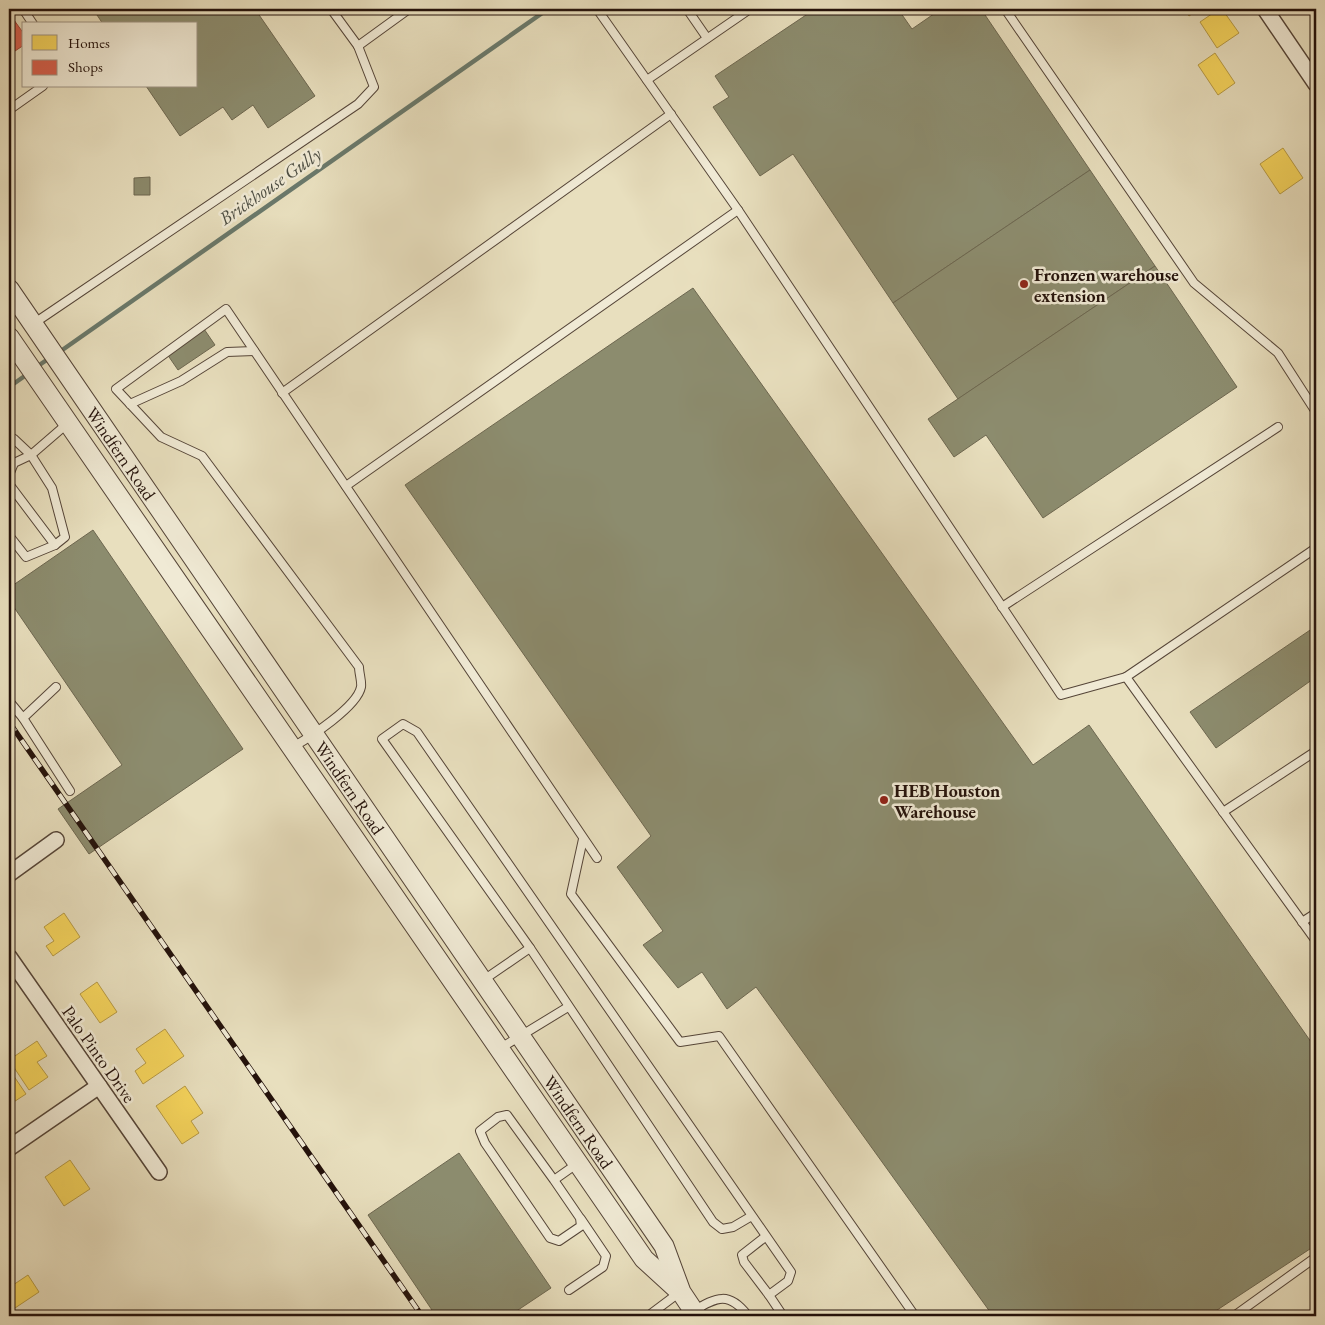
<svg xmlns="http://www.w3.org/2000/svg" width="1325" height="1325" font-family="'EB Garamond',serif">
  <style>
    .homes { fill: #f6d55c; stroke: #b79a44 }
    .shops { fill: #d6604d; stroke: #a14939 }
    .industry { fill: #8c8c6e; stroke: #6d6750 }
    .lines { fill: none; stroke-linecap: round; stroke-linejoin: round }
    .stream { stroke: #6a796b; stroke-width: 4.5 }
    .service-casing { stroke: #554538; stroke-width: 10 }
    .minor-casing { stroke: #554538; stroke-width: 18 }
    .tertiary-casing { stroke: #554538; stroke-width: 21 }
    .service { stroke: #f0ead5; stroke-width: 8 }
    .minor { stroke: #f0ead5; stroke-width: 15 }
    .tertiary { stroke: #f0ead5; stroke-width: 19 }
    .rail-casing { stroke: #24120b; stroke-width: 5.5 }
    .rail { stroke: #f0ead5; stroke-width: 4; stroke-dasharray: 11; stroke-linecap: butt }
    .poi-dot { fill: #8f2418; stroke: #f0ead5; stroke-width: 2 }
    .labels { text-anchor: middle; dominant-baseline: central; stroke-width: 5; stroke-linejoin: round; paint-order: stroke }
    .poi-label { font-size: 18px; font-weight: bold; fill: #24120b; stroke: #f0ead5; text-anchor: start }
    .street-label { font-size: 18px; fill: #24120b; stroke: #f0ead5 }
    .water-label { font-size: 19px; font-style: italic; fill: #4d4e43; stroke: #f0ead5 }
  </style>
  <rect width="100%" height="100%" fill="#e8dfbe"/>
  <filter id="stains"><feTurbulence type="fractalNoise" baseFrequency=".004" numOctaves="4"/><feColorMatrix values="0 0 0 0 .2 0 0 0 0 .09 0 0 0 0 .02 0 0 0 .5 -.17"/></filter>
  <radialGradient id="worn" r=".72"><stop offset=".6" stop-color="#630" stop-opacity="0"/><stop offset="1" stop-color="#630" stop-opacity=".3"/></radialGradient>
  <!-- homes -->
  <g class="homes">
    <path d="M1184,9H1199L1189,16Z"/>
    <path d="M1219,9H1222L1239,33L1217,48L1200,22Z"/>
    <path d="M1215,53L1235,83L1218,95L1198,65Z"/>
    <path d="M1283,148L1303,178L1280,194L1260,164Z"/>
    <path d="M64,913L80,937L53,956L46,946L54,941L44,927Z"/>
    <path d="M97,982L117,1012L100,1023L80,994Z"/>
    <path d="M165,1029L184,1056L143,1084L135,1071L146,1063L136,1049Z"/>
    <path d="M37,1041L47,1056L37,1062L48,1077L29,1090L9,1060Z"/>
    <path d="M9,1069L26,1094L9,1105Z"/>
    <path d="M185,1086L203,1113L191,1121L199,1133L182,1144L156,1106Z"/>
    <path d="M70,1160L90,1189L64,1206L45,1177Z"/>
    <path d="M28,1275L39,1292L9,1312V1285L10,1287Z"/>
  </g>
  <!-- shops -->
  <path class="shops" d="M9,13L24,34V45L9,55Z"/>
  <!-- industry -->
  <g class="industry">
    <path d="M93,9H255L315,96L268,128L253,105L232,120L223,107L180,136L146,86H196V24H103Z"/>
    <path d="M815,9H898L912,29L941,9H981L1090,170L893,303L793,154L760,176L713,107L729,97L715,76Z"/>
    <path d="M1090,170L1155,266L958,399L893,303Z"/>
    <path d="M150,177V195H134V178Z"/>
    <path d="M1155,266L1237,387L1043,518L986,435L954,457L928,419Z"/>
    <path d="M693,288L1033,765L1089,725L1316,1049V1245L1208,1316H993L756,987L727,1009L702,972L678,988L643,945L663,931L617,867L651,836L405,485Z"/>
    <path d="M204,329L215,345L178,370L167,354Z"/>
    <path d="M93,530L243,749L89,854L58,809L122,765L9,600V588Z"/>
    <path d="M1316,626V677L1216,748L1190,712Z"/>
    <path d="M459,1153L551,1288L509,1316H436L368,1215Z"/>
  </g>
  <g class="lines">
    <!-- stream -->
    <g class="stream">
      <path d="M58,353L548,9"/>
      <path d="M35,368L51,357"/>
      <path d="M9,387L29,373"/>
    </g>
    <!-- service casing -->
    <g class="service-casing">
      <g id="service">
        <path d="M23,9L33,24"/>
        <path d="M331,9L358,46"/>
        <path d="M597,9L738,210L1061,695L1126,677"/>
        <path d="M687,9L707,38"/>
        <path d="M1005,9L1194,283L1278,353L1316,412"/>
        <path d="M647,80L750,9"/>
        <path d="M9,110L43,86"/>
        <path d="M33,324L358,104L374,87L358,46L409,9"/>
        <path d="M282,393L671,114"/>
        <path d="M130,404L181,381L227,352L254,351"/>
        <path d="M9,444L14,439L31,455L52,488L65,537L55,545L26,557L11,538L9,540"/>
        <path d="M9,475L14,463L31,455L68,423"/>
        <path d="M9,484L55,545"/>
        <path d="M346,486L738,210"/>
        <path d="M1316,548L1126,677L1316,941"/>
        <path d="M1002,607L1278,427"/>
        <path d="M9,701L23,718L70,791"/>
        <path d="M23,718L56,687"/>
        <path d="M293,747C310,737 357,707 361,687C362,682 359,673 359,667L202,456L161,437L116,389L226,309L597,858"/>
        <path d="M1223,812L1316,751"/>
        <path d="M583,839L571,894L680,1042L719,1036L915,1316"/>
        <path d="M1302,922L1316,913"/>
        <path d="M482,981L530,948"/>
        <path d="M499,1049L568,1007"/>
        <path d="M554,1180L580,1218L581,1226L559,1241L550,1238L485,1143L480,1131L498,1117L507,1115L554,1180L578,1163"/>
        <path d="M750,1217L733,1227L722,1229L713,1222L530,948L382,739L403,724L417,732L791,1272L788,1281L769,1295L783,1316"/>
        <path d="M765,1237L742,1255L744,1262L769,1295"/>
        <path d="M569,1290L603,1267L606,1256L581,1219"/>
        <path d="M693,1311C717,1297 729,1291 748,1316"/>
        <path d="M648,1316L680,1292"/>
        <path d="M1234,1316L1316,1257"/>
      </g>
    </g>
    <!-- minor casing -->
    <g class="minor-casing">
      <g id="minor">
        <path d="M1265,9L1316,84"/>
        <path d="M9,874L56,840"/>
        <path d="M9,957L159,1172"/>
        <path d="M9,1148L99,1086"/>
      </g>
    </g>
    <!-- tertiary casing -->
    <g class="tertiary-casing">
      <g id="tertiary">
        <path id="s1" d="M9,289L664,1246L681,1292L697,1316"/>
        <path d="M9,337L644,1259L679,1291"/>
      </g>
    </g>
    <!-- service -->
    <use href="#service" class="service"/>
    <!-- minor -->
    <use href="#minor" class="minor"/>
    <!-- tertiary -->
    <use href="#tertiary" class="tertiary"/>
    <!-- rail casing -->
    <g class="rail-casing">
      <path id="rail" d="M9,722L422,1316"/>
    </g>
    <!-- rail -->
    <use href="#rail" class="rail"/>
  </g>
  <!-- markers -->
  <g class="poi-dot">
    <circle cx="1024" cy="284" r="5"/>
    <circle cx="884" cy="800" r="5"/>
  </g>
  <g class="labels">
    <!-- poi labels -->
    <g class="poi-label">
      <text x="1034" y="274">Fronzen warehouse<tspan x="1034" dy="21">extension</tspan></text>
      <text x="894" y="790">HEB Houston<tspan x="894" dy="21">Warehouse</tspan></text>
    </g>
    <!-- street labels -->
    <g class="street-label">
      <text stroke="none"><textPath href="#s1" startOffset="199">Windfern Road</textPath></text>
      <text stroke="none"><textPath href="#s1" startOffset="604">Windfern Road</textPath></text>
      <text transform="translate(99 1054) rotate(55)">Palo Pinto Drive</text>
      <text stroke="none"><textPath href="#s1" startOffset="1009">Windfern Road</textPath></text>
    </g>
    <!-- water labels -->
    <g class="water-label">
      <text transform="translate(270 186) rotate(-35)">Brickhouse Gully</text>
    </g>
  </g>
  <!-- margin -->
  <rect width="1325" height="1325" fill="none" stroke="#e8dfbe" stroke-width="30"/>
  <rect x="10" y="10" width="1305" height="1305" fill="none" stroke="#24120b" stroke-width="2.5"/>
  <rect x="15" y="15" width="1295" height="1295" fill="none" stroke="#24120b"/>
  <!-- legend -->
  <rect x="22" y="22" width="175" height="65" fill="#f0ead5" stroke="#9e9484"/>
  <rect x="32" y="35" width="25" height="15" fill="#f6d55c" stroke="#9e9484"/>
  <text x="68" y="48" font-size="15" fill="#24120b">Homes</text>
  <rect x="32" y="60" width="25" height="15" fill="#d6604d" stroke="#9e9484"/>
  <text x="68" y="72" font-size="15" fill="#24120b">Shops</text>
  <rect width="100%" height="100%" filter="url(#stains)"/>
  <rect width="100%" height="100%" fill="url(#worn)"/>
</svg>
